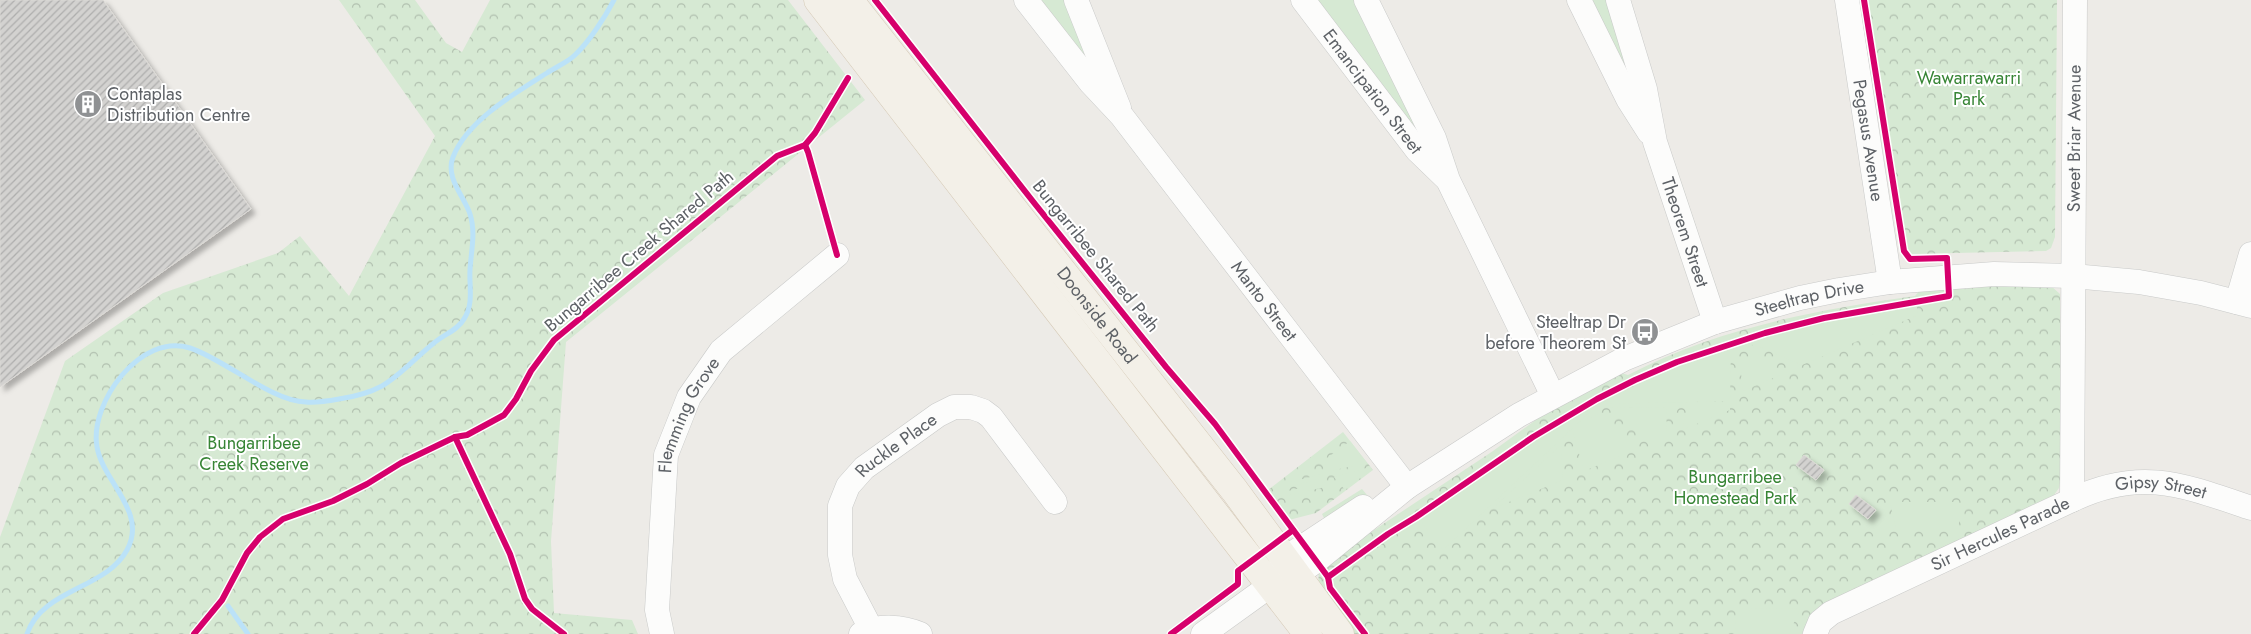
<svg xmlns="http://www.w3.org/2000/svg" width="2251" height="634" font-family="Jost,sans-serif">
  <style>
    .park { fill: url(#park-crowns) }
    .garden { fill: #d6e9d3 }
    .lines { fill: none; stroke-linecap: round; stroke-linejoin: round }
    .stream { stroke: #bbe2f8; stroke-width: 5 }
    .building { fill: url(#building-hatch); stroke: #dcdad6; filter: url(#shadow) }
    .minor-casing { stroke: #c9cac9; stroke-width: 25 }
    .major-casing { stroke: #d5c9b5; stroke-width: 29 }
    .minor { stroke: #fcfcfb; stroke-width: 24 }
    .major { stroke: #f3f0e8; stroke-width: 28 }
    .cycleway-casing { stroke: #fff; stroke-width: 9 }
    .cycleway { stroke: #d6006c; stroke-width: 6 }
    .labels { text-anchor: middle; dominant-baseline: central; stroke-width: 4; stroke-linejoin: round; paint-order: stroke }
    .park-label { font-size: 18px; fill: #378535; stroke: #fff }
    .street-label { font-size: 18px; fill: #5d6166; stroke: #fff }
    .poi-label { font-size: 18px; fill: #5d6166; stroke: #fff; text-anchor: start }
  </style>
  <defs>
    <pattern id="park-crowns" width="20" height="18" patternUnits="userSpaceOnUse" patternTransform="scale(1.25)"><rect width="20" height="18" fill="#d6e9d3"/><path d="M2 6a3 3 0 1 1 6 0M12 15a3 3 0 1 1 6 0" fill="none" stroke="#b1c0af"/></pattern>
    <pattern id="building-hatch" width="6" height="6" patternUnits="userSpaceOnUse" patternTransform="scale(1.25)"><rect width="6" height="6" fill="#d3d2d0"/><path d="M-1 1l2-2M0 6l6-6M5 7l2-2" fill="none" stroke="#aeaead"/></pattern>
    <filter id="shadow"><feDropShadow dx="4.5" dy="4.5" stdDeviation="2.5" flood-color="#0004"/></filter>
  </defs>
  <rect width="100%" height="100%" fill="#edebe7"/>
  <!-- park -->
  <g class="park">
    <path d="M339,0H415L446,43L462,52L490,0H788L865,100L566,342L551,541L554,613L632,620L638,634H0V537L65,361L163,293L278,253L300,236L349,296L435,136Z"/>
    <path d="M1868,0H2057L2055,237L2051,248L2046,251L1910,254L1906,248L1902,227Z"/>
    <path d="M1989,284L2050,285L2060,294L2061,478L2059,488L2054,495L1822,605L1812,613L1802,634H1353L1318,588L1319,569L1326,562L1493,451L1562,401L1618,372L1628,375C1717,328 1816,310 1915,296L1922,288Z"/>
    <path d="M1343,432L1373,470L1316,513L1289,520L1268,490Z"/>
  </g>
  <!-- garden -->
  <g class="garden">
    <path d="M1035,0H1070L1101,74Z"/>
    <path d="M1310,0H1359L1427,145Z"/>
    <path d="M1587,0H1610L1638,93Z"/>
    <path d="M1917,307L1918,315L1802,365L1758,346L1754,348L1750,341L1844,317Z"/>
    <path d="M1727,348L1731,349L1730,401L1605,404L1603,400L1676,367Z"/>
    <path d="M1758,354L1780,375L1743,391L1741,373Z"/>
    <path d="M1688,406H1730V410L1682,430Z"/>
    <path d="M1591,407L1592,410L1443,550L1421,521V516L1513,453Z"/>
    <path d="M1666,407L1667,435L1649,444L1610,408Z"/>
    <path d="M1600,413L1637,449L1584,471L1573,433L1588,420Z"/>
    <path d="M1350,441L1367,463L1330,471L1323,461Z"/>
    <path d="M1561,445L1563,480L1492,509Z"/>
    <path d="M1370,467L1372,469L1345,490L1334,477Z"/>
    <path d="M1322,474L1323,478L1288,487L1287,483Z"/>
    <path d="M1324,482L1325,487L1277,498L1276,494Z"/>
    <path d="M1362,489L1367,495L1325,520L1322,514Z"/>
    <path d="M1890,502H1959V529H1896Z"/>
    <path d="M1881,505L1884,507L1890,528H1861V516L1868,521Z"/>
    <path d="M1736,608L1800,609L1789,634H1735Z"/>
  </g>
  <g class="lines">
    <!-- stream -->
    <g class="stream">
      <path d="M228,606L248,634"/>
      <path d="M27,634C42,589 106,589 127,550C148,512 103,482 97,447C89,403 141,332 190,348C224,359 271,401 306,402C317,403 328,401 339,399C353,397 369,393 382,386C401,375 416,357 434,343C443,335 458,330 464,319C474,304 469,286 470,270C471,251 476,233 470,214C464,196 445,178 453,157C467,121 515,93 547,73C556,67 568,62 575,55C589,42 605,17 614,0"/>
    </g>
  </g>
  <!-- building -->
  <g class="building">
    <path d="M0,0H103L251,209L0,387Z"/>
    <path d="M1804,455L1824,470L1816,480L1796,465Z"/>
    <path d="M1856,495L1876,510L1868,519L1849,504Z"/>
  </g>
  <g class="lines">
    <!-- minor casing -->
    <g class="minor-casing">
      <g id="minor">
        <path id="s1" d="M1026,0L1091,83L1121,115L1407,487"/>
        <path d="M1076,0L1119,108"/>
        <path id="s2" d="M1303,0L1417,150L1445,177"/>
        <path d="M1366,0L1434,138L1448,180L1553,396"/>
        <path d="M1579,0L1628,99L1649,132"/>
        <path id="s3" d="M1618,0L1645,89L1655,142L1715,322"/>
        <path id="s4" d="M1847,0L1890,282"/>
        <path d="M2237,302L2251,254"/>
        <path id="s5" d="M2072,500C2141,467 2183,485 2251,508"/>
        <path d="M1276,575L1284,559L1363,507"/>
        <path id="s6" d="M871,629L845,579L840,555V506L848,486L864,468L938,415L954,407H971L983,411L991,417L1055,502"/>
        <path id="s7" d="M662,634L657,610L666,455L689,397L721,351L837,255"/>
        <path d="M861,634C878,625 902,626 920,634"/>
        <path id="s8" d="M1203,634L1271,585L1296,575L1316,561L1407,487L1519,415L1624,359L1715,322L1800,298L1839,290L1890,282L1994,274L2073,276L2139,282L2201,293L2251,306"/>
        <path id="s9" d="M1815,634L1820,622L1831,613L2072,500L2075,0"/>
      </g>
    </g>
    <!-- major casing -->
    <g class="major-casing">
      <g id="major">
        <path d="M818,0L1308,634"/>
        <path id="s10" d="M849,0L1235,491L1340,634"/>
      </g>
    </g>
    <!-- minor -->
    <use href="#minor" class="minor"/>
    <!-- major -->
    <use href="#major" class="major"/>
    <!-- cycleway casing -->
    <g class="cycleway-casing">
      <g id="cycleway">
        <path d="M875,0L1035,204L1166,367L1215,424L1328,577L1330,588L1365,634"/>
        <path d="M805,145L808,152L837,255"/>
        <path d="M455,437L510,554L525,599L532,609L564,634"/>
        <path d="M1328,577L1388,534L1416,517L1533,437L1597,399L1635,380L1677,362L1765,333L1824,318L1949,296L1947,258L1910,259L1904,251L1864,0"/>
        <path d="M194,634L222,600L247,553L260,537L283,519L333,501L367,484L401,463L455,437L467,435L504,415L516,399L531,371L554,340L777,156L805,145L815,133L848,78"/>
        <path d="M1171,634L1238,584V571L1293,530"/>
      </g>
    </g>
    <!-- cycleway -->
    <use href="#cycleway" class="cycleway"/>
  </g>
  <!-- icons -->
  <defs>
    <g id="building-disc" transform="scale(1.4375)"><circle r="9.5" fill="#8f9193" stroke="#fff"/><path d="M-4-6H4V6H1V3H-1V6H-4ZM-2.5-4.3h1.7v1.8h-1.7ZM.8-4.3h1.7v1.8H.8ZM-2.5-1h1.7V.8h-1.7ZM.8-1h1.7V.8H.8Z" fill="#fff"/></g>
    <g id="bus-disc" transform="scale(1.4375)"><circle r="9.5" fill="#8f9193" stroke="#fff"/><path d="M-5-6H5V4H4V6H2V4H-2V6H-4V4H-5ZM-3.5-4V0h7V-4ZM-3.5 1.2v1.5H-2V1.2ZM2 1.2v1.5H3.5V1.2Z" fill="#fff"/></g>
  </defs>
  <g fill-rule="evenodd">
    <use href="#building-disc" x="88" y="104"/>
    <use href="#bus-disc" x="1645" y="332"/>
  </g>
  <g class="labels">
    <!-- park labels -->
    <g class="park-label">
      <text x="1969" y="78">Wawarrawarri<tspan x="1969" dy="21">Park</tspan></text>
      <text x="254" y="443">Bungarribee<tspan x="254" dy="21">Creek Reserve</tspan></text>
      <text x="1735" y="477">Bungarribee<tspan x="1735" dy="21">Homestead Park</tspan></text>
    </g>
    <!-- street labels -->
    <g class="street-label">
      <text stroke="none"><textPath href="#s2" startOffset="115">Emancipation Street</textPath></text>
      <text stroke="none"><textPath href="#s9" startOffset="655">Sweet Briar Avenue</textPath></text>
      <text stroke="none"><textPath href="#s4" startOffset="142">Pegasus Avenue</textPath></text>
      <text stroke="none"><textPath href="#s3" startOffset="242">Theorem Street</textPath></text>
      <text transform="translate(639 251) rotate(-40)">Bungarribee Creek Shared Path</text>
      <text transform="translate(1096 256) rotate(51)">Bungarribee Shared Path</text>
      <text stroke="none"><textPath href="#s8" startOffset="700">Steeltrap Drive</textPath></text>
      <text stroke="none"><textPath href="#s1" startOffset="384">Manto Street</textPath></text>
      <text stroke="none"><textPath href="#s10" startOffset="401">Doonside Road</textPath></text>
      <text stroke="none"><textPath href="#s7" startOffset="225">Flemming Grove</textPath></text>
      <text stroke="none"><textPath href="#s6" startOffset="215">Ruckle Place</textPath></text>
      <text stroke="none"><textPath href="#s5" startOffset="92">Gipsy Street</textPath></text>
      <text stroke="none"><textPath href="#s9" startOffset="214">Sir Hercules Parade</textPath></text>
    </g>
    <!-- poi labels -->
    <g class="poi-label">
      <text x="107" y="94">Contaplas<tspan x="107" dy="21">Distribution Centre</tspan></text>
      <text x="1626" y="322" text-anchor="end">Steeltrap Dr<tspan x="1626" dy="21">before Theorem St</tspan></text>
    </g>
  </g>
</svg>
